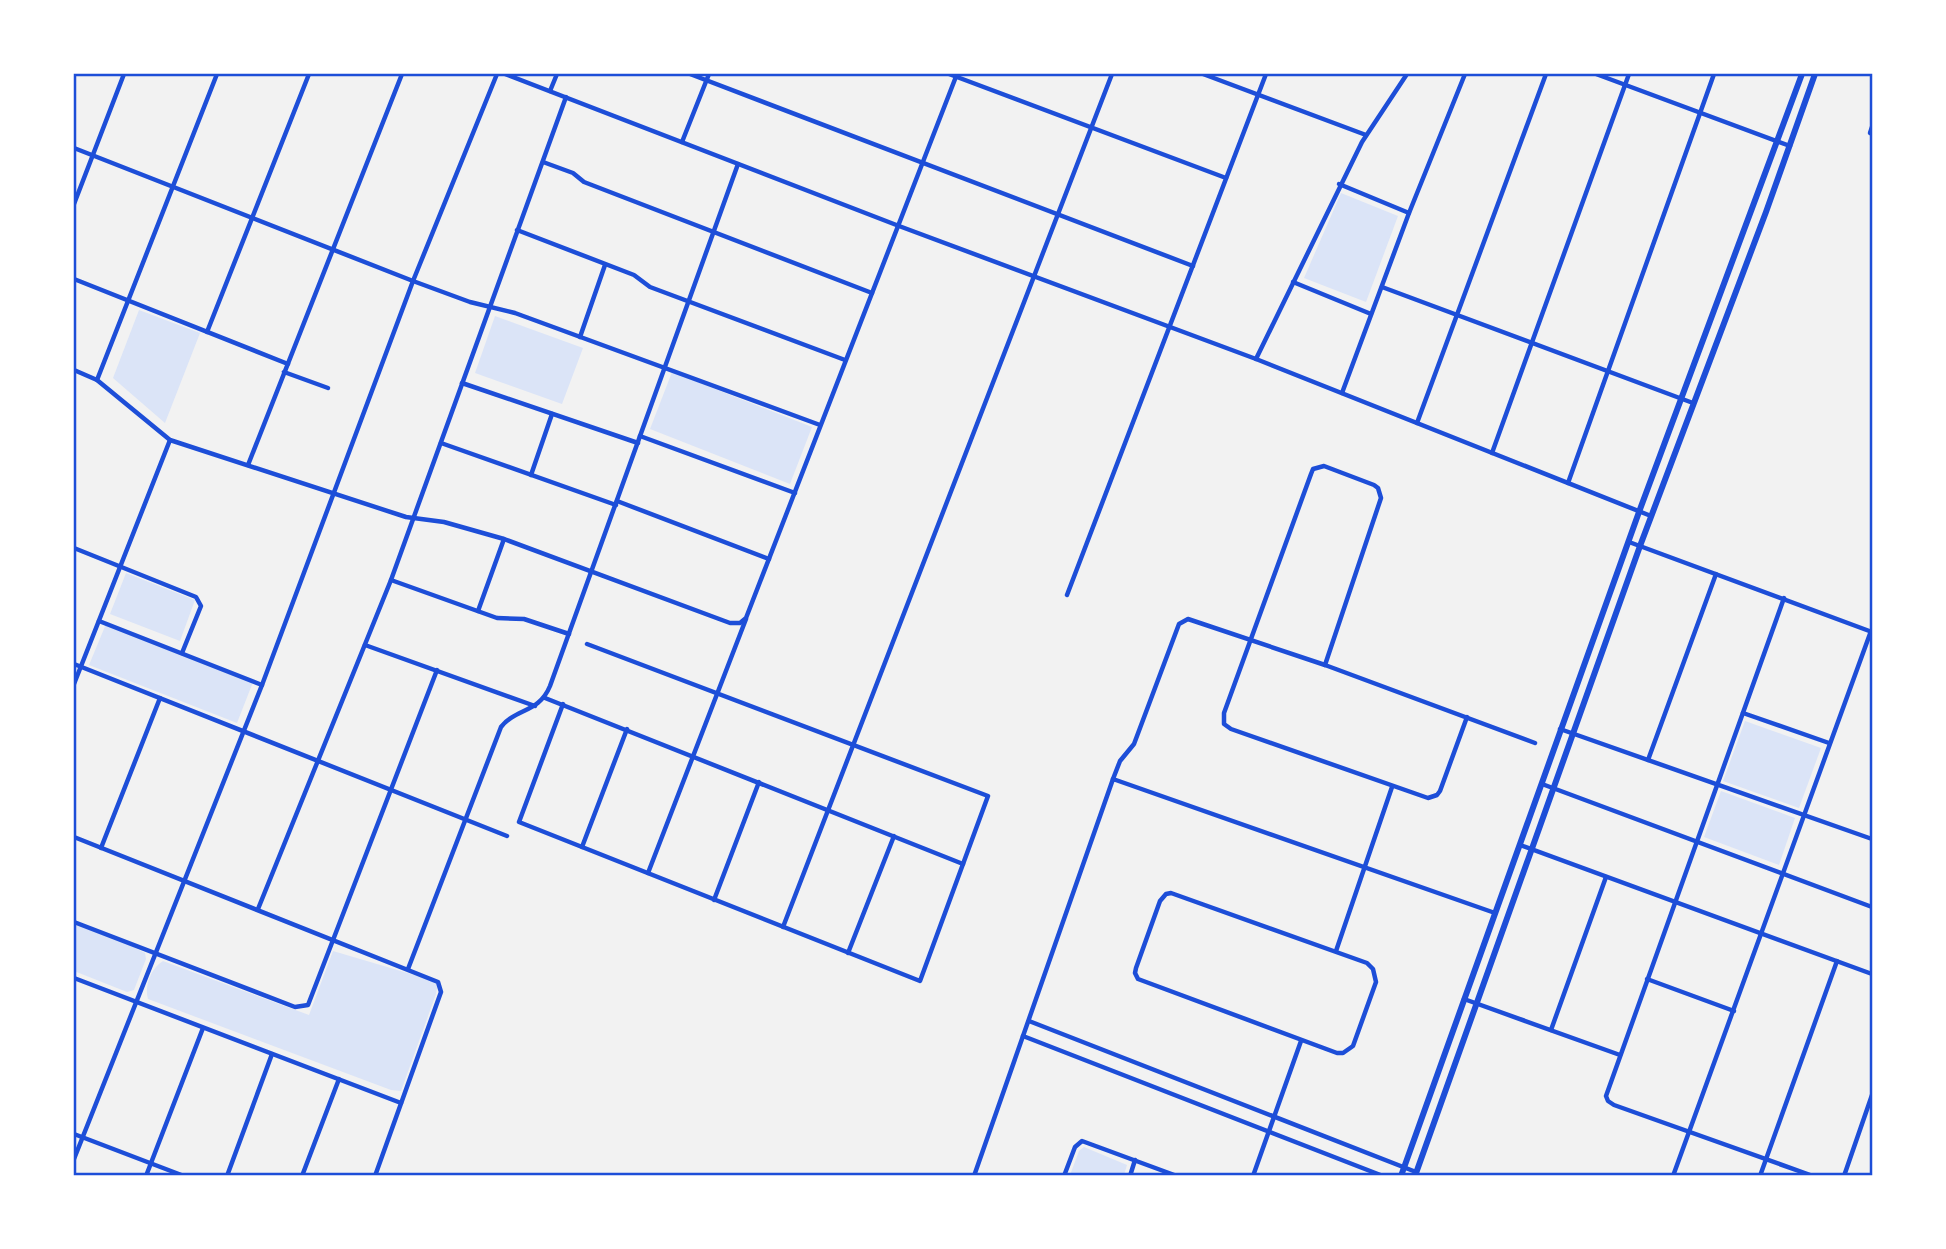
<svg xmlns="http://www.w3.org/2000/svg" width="1946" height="1249" font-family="'Fira Sans',sans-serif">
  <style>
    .green { fill: #dbe4f7 }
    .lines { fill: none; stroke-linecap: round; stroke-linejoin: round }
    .minor { stroke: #1d4ed8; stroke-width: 4.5 }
    .secondary { stroke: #1d4ed8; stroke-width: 6 }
    .neatline { fill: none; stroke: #1d4ed8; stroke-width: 2.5 }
  </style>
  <rect width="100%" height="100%" fill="#f2f2f2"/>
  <!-- green -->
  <g class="green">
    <path d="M1341,193L1398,216L1366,302L1304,278Z"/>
    <path d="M139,310L200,333L165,423L113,378Z"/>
    <path d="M495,316L583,348L562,404L475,373Z"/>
    <path d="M672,372L812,427L790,484L650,429Z"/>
    <path d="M126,573L195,600L180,641L110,614Z"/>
    <path d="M106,624L253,682L237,723L89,665Z"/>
    <path d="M1745,721L1821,748L1799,808L1723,781Z"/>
    <path d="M1721,791L1795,818L1779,865L1704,837Z"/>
    <path d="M74,922L113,937L145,953L146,959L134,990L127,992L74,971Z"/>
    <path d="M333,951L438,982L436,994L401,1091L391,1090L148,999C144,986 151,968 163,961L309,1015Z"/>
    <path d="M1084,1147L1127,1165L1124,1175H1070L1079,1151Z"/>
  </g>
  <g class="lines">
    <!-- minor -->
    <g class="minor">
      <path d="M505,74L899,226L1256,359L1651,516"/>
      <path d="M690,74L1193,266"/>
      <path d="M949,74L1226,178"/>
      <path d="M1203,74L1366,135"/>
      <path d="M1596,74L1790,146"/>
      <path d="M550,91L557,74"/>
      <path d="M1870,133L1872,127"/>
      <path d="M682,142L709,74"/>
      <path d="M74,148L413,281L470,302L515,313L820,425"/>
      <path d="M543,162L573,173L584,182L872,293"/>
      <path d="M1339,184L1409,213"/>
      <path d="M74,204L124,74"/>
      <path d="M517,230L634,275L650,287L845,360"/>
      <path d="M74,279L288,364"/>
      <path d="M1293,282L1371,314"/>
      <path d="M1382,287L1693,403"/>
      <path d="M207,332L309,74"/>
      <path d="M580,337L605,265"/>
      <path d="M1256,359L1362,142L1407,74"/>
      <path d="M74,370L97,380L170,440L406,517L444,522L504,539L730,623H740L746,618L957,74"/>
      <path d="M284,372L328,388"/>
      <path d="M97,380L217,74"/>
      <path d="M462,383L638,443"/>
      <path d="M1342,393L1409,213L1465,74"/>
      <path d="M1417,423L1546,74"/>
      <path d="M640,436L795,493"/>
      <path d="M441,443L616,505"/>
      <path d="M1492,453L1629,74"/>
      <path d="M248,465L402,74"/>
      <path d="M531,475L552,414"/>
      <path d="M1568,483L1714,74"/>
      <path d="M617,501L769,559"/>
      <path d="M1629,542L1872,632"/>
      <path d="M74,548L196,597L201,606L182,653"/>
      <path d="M391,580L497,618L524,619L569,634"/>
      <path d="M1067,595L1266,74"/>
      <path d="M1784,598L1606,1096L1608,1101L1614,1105L1813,1176"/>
      <path d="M478,611L504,539"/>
      <path d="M99,621L262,685"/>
      <path d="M365,645L535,706"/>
      <path d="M74,664L507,836"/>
      <path d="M1325,665L1381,498L1378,488L1374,485L1324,466L1313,469L1311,474L1224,713V724L1231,729L1428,798L1437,795L1440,791L1467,717"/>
      <path d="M74,684L170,440"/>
      <path d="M545,698L963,864"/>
      <path d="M563,704L519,822L920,981L988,796L587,644"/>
      <path d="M1743,713L1829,743"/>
      <path d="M1560,729L1872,839"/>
      <path d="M1648,760L1716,574"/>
      <path d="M1113,779L1120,761L1134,744L1179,624L1188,619L1325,665L1535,743"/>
      <path d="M1542,784L1872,907"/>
      <path d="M74,837L438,982L441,992L375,1176"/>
      <path d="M1520,845L1872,974"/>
      <path d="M582,847L627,729"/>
      <path d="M101,848L160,698"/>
      <path d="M648,873L746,619"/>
      <path d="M1171,893L1367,963L1373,969L1376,982L1353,1046L1343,1053H1337L1138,979L1135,973L1136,968L1160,901L1166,894Z"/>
      <path d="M714,900L759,782"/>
      <path d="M258,909L391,580L566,97"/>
      <path d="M74,922L295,1007L308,1005L437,670"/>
      <path d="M783,927L1112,74"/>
      <path d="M1336,951L1392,787"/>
      <path d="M848,953L894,836"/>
      <path d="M408,969L501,727C516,708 539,713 550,686L738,164"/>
      <path d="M74,978L401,1103"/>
      <path d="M1647,979L1734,1011"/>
      <path d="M1464,999L1620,1055"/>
      <path d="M1029,1021L1416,1172"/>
      <path d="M1551,1030L1606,877"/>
      <path d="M1023,1036L1383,1176"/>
      <path d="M74,1134L184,1176"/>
      <path d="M74,1159L262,685L413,281L497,74"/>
      <path d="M146,1176L203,1028"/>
      <path d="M227,1176L272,1054"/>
      <path d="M302,1176L339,1079"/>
      <path d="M974,1176L1113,779L1495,913"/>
      <path d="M1064,1176L1075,1147L1082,1141L1177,1176"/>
      <path d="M1130,1176L1135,1160"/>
      <path d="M1253,1176L1301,1041"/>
      <path d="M1673,1176L1871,631"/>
      <path d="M1760,1176L1837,961"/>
      <path d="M1844,1176L1872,1095"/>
    </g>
    <!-- secondary -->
    <g class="secondary">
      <path d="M1401,1176L1639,512L1802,74"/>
      <path d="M1415,1176L1640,546L1766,212L1815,74"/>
    </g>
  </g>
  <!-- border -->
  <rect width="1946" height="1249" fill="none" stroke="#ffffff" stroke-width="150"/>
  <rect x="75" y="75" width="1796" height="1099" class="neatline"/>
</svg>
